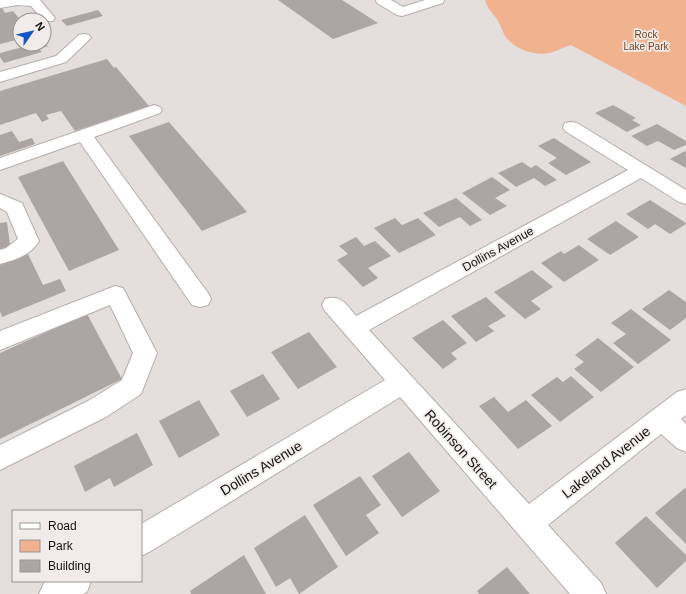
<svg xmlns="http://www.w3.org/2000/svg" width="686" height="594" font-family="Helvetica,sans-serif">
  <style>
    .green { fill: #f1b28f }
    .building { fill: #aba6a3 }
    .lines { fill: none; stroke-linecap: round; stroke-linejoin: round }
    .minor-casing { stroke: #b3aeab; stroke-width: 2 }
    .minor { fill: #fff; fill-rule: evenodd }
    .labels { text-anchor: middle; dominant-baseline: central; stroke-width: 3.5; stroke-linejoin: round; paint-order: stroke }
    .far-park-label { font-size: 10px; fill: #703c1c; stroke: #f1ece9 }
    .street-label { font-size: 12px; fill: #141211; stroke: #f1ece9 }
    .near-street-label { font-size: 14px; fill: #141211; stroke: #f1ece9 }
  </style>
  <rect width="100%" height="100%" fill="#e4dfdc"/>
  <!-- green -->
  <path class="green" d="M485,0H686V106L571,45C564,47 557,51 550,53C534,56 514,49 505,36C502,30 500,24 497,19C492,12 487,8 485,0Z"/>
  <!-- building -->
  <g class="building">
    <path d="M278,0H342L378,23L333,39Z"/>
    <path d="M2,8L5,13L13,11L19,18L26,16L29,20H20V39L0,44V9Z"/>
    <path d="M98,10L103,16L67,26L61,20Z"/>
    <path d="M44,41L48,46L39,49L42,52L4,63L0,57V53L34,44H44Z"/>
    <path d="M107,59L114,68L116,67L149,106L75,131L61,111L46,115L49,119L42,122L36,113L0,125V91Z"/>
    <path d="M613,105L636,118L632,120L641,125L627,132L595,113Z"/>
    <path d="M169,122L247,212L202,231L129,136Z"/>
    <path d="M657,124L686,141V145L674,150L658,141L647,146L631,136Z"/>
    <path d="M12,131L19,142L32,138L35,144L0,156V135Z"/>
    <path d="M554,138L591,162L566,175L548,163L557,158L538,146Z"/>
    <path d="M685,151L686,152V168L670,159Z"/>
    <path d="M63,161L119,250L69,271L18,177Z"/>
    <path d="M522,162L531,168L536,165L557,180L545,186L534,178L516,187L498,173Z"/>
    <path d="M492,177L510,190L495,198L507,206L490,215L462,193Z"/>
    <path d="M456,198L482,220L470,226L460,217L439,227L423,213Z"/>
    <path d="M650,200L686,223V224L670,234L655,224L648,229L626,214Z"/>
    <path d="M395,218L402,225L418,218L436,235L399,253L374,228Z"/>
    <path d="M616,221L639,237L610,255L587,239Z"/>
    <path d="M7,222L11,252L0,255V223Z"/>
    <path d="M356,237L364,246L375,241L391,256L368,268L378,278L363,287L337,260L348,254L339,246Z"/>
    <path d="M579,245L599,260L564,282L541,263L561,251L564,254Z"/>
    <path d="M28,254L43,285L60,279L66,291L2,317L0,311V265Z"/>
    <path d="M532,270L553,287L531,301L541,309L525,319L494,292Z"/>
    <path d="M669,290L686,302V318L670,330L642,309Z"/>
    <path d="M486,297L506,316L488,326L494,331L476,342L451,316Z"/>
    <path d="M631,309L671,340L638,364L613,343L626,334L611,323Z"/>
    <path d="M87,314L122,379L0,439V353Z"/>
    <path d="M443,320L467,343L451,353L457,359L443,369L412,338Z"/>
    <path d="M309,332L337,367L298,389L271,352Z"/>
    <path d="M598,338L634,367L601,392L574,369L584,362L575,355Z"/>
    <path d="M263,374L280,399L247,417L230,391Z"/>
    <path d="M571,376L594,397L560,422L531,395L557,377L563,382Z"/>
    <path d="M494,397L508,412L526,400L552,426L518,449L479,406Z"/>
    <path d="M199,400L220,435L179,458L159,421Z"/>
    <path d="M137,433L153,465L114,487L110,478L85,492L74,466Z"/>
    <path d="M409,452L440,491L402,517L372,476Z"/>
    <path d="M360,476L381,505L366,515L379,533L346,556L313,505Z"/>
    <path d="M685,488L686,489V544L655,513Z"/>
    <path d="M305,515L338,567L299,594L290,578L276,587L254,548Z"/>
    <path d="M646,516L686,555V561L657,588L615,543Z"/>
    <path d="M244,555L266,594H191L190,591Z"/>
    <path d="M507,567L530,594H479L477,591Z"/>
  </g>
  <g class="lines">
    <!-- minor casing -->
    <g class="minor-casing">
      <g id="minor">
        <path d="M0,0H40L55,18L53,21H44L31,6L17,5L0,8Z"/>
        <path d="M376,0H391L403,7L425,0H444L443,3L402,16L397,15L377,3Z"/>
        <path d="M84,34L89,35L91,38L66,62L0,82V72L56,56L79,35Z"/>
        <path d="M154,105L160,107L162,110L160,113L94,137L208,293L211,299L208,305L200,307L192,305L80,142L0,170V158Z"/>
        <path d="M571,122L577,123L686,190V204L679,202L641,178L369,330L529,504L677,392L686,389V415L681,419L686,424V452L677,448L661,434L548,525L601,583L606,594H570L400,397L151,551L141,556V524L385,380L325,311L322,305L325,299C342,294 346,305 356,316L628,170L565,131L563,127L565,123Z"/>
        <path d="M0,194L22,203L39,241C31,255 15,260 0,264V250L6,248L18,239L7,212L0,208Z"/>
        <path d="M115,286L123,288L157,353L141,394L106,417L0,470V445L88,401L122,380L133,353L110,305L0,350V331Z"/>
        <path d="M47,581H91L87,592L83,594H39L44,583Z"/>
      </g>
    </g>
    <!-- minor -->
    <use href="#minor" class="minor"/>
  </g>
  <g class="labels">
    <!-- far-park labels -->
    <g class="far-park-label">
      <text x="646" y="34">Rock<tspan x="646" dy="12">Lake Park</tspan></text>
    </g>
    <!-- street labels -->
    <g class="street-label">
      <text transform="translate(498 249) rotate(-29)">Dollins Avenue</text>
    </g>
    <!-- near-street labels -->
    <g class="near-street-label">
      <text transform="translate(461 449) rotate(48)">Robinson Street</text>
      <text transform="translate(606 462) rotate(-38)">Lakeland Avenue</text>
      <text transform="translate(261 468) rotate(-31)">Dollins Avenue</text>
    </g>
  </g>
  <!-- legend -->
  <rect x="12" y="510" width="130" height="72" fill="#f1ece9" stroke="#999593"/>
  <rect x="20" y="523" width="20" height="6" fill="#ffffff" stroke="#999593"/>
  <text x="48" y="530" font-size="12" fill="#141211">Road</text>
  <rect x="20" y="540" width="20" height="12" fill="#f1b28f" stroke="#999593"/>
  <text x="48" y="550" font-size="12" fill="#141211">Park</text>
  <rect x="20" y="560" width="20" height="12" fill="#aba6a3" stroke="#999593"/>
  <text x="48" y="570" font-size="12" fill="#141211">Building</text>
  <!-- north arrow -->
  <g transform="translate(32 32) rotate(56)"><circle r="19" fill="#f1ece9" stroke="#999593"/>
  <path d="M0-3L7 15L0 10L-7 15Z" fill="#1656c2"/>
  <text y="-6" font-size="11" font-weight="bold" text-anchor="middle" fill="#141211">N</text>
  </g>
</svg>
